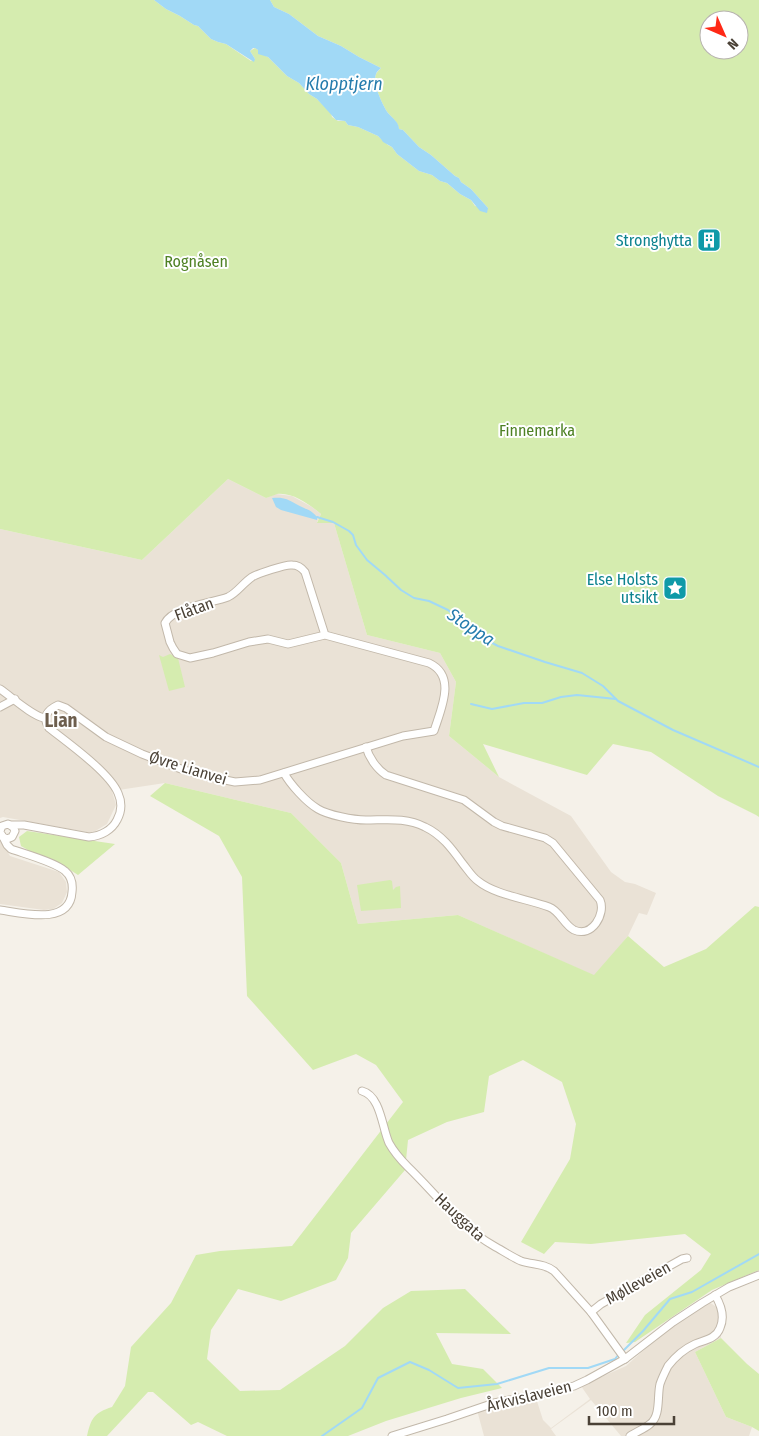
<svg xmlns="http://www.w3.org/2000/svg" width="759" height="1436" font-family="'Fira Sans Condensed',sans-serif">
  <style>
    .residential { fill: #eae2d6 }
    .green { fill: #d5ecaf; fill-rule: evenodd }
    .water { fill: #a1d9f6 }
    .lines { fill: none; stroke-linecap: round; stroke-linejoin: round }
    .stream { stroke: #a1d9f6; stroke-width: 2 }
    .minor-casing { stroke: #c2b8aa; stroke-width: 9 }
    .minor { stroke: #fff; stroke-width: 7 }
    .labels { text-anchor: middle; dominant-baseline: central; stroke-width: 4; stroke-linejoin: round; paint-order: stroke }
    .culture-label { font-size: 16px; fill: #0d838f; stroke: #fff; text-anchor: end }
    .park-label { font-size: 16px; fill: #4e8124; stroke: #fff }
    .street-label { font-size: 16px; fill: #4a4136; stroke: #fff }
    .water-label { font-size: 18px; font-style: italic; fill: #257cad; stroke: #fff }
    .quarter-label { font-size: 19px; font-weight: bold; fill: #6d5e4d; stroke: #fff }
  </style>
  <rect width="100%" height="100%" fill="#f5f1e9"/>
  <!-- residential -->
  <g class="residential">
    <path d="M228,479L266,498L276,494L292,496L312,507L321,514L317,522L334,523L367,635L440,653L456,682L449,736L499,777L571,816L611,872L625,882L635,884L656,893L647,915L639,913L628,936L595,976L458,915L358,924L341,863L291,813L165,783L112,791L116,805L107,824L92,833L3,817L0,818V529L142,560Z"/>
    <path d="M0,838L10,856L59,872L66,882L67,892L62,903L53,909L44,910L0,904Z"/>
    <path d="M709,1302L718,1308L721,1338L695,1352L726,1417L752,1427L749,1436H621L591,1400L551,1429L556,1436H484L477,1410L536,1398L543,1420L551,1428L590,1399L581,1386L626,1366L672,1325Z"/>
  </g>
  <!-- green -->
  <g class="green">
    <path d="M0,0H154L166,9L180,16L194,25L198,26L211,39L218,42L226,44L251,61L255,59L250,51L255,48L258,50V52L268,57L287,76L299,83L309,94L317,99L331,113L332,117L338,121H345L348,125L358,127L378,136L388,145L392,147L397,154L419,171L432,175L440,181L447,183L460,194L471,200L475,206L488,208L471,189L461,182L459,178L455,176L431,155L419,147L403,130L399,129C398,122 393,119 388,113C383,106 372,83 376,74C377,72 379,70 381,68L359,57L341,46L318,36L289,14L274,7L270,0H759V817L756,815L718,796L651,752L613,744L587,775L483,744L499,777L449,736L456,682L440,653L367,635L334,523H317L321,514C310,505 293,492 277,494C274,495 270,497 266,498L228,479L142,560L0,529ZM709,20H739V50H709Z"/>
    <path d="M170,654L178,658L185,687L169,691L159,655L163,657Z"/>
    <path d="M165,783L291,813L341,863L358,924L458,915L594,975L628,936L664,967L706,949L755,906L759,907V1270L712,1290L635,1342L626,1343L645,1315L701,1270L711,1254L685,1234L591,1244L555,1242L544,1254L521,1242L570,1159L576,1124L562,1082L523,1060L489,1076L484,1112L447,1122L408,1140L405,1170L351,1233L348,1258L336,1280L281,1301L238,1289L211,1330L207,1359L240,1391L280,1390L345,1346L383,1308L411,1291L465,1289L511,1334L436,1333L452,1364L483,1369L502,1388L461,1398L386,1421L348,1436H227L198,1422L191,1425L153,1392H148L107,1436H87C91,1418 94,1413 112,1407L125,1386L131,1347L171,1303L196,1255L220,1251L292,1246L403,1102L376,1065L356,1054L313,1070L247,996L242,877L219,836L150,796Z"/>
    <path d="M27,831L115,844L78,875L61,864L33,853L21,846L19,837Z"/>
    <path d="M390,880L392,881L393,890L396,887L400,886L401,908L361,911L357,885Z"/>
    <path d="M721,1338L747,1364L759,1374V1431L752,1427L726,1417L695,1352Z"/>
  </g>
  <!-- water -->
  <g class="water">
    <path d="M154,0H270L274,7L289,14L318,36L341,46L359,57L381,68C379,70 377,71 376,74C372,83 383,106 388,113C393,119 399,122 399,129L403,130L419,147L431,155L455,176L459,178L461,182L471,189L488,208L487,213L480,211L471,200L460,194L447,183L440,181L432,175L419,171L397,154L392,147L383,142L381,139L378,136L358,127L348,125L345,121L336,120L317,99L309,94L299,83L287,76L268,57L258,54V50L255,48H253L250,51L255,59L254,62L226,44L218,42L211,39L198,26L194,25L180,16L166,9Z"/>
    <path d="M272,498C284,497 287,499 296,504C304,509 311,509 317,517V520L281,510L276,507Z"/>
  </g>
  <g class="lines">
    <!-- stream -->
    <g class="stream">
      <path d="M317,517L333,522L349,531L353,535L356,545L367,560L385,575L401,590L414,598L429,601L448,610L475,634L498,646L545,662L582,673L603,686L618,701L673,730L759,767"/>
      <path d="M471,704L492,709L524,703H542L561,697L577,695L616,699"/>
      <path d="M623,1351L643,1331L670,1299L692,1292L759,1254"/>
      <path d="M322,1436L362,1408L378,1378L410,1362L429,1370L458,1388L497,1384L549,1368H588L615,1359L619,1354"/>
    </g>
    <!-- minor casing -->
    <g class="minor-casing">
      <g id="minor">
        <path d="M0,689C13,698 31,715 44,718"/>
        <path d="M0,707L15,699"/>
        <path d="M284,773C290,784 306,802 318,809C328,815 353,820 366,820C386,820 406,817 425,827C442,835 452,849 463,864C468,870 472,877 478,881C495,895 528,899 549,907C560,911 564,925 574,930C592,938 606,914 600,900L553,843L545,838L502,826L494,822L464,800L386,775C377,769 369,758 366,747"/>
        <path d="M11,825H24L89,837C101,836 112,830 117,820C122,811 122,802 118,793C109,772 68,743 49,728C42,717 47,710 58,705L66,708L106,737L142,754L181,769L206,776L235,782L260,780L403,736L434,731C441,709 457,676 429,663L325,635L288,644L268,639L249,642L213,653L190,658L177,654L173,648L170,642L165,623C173,607 212,603 228,597C237,593 243,583 252,577C257,574 286,564 292,565C298,565 302,568 305,572L325,635"/>
        <path d="M0,831L2,826L8,824L13,827L15,831L12,837L7,839L3,837L0,832"/>
        <path d="M0,910C22,913 70,926 72,892C73,884 71,876 65,871C55,862 25,854 11,849L7,845L3,837"/>
        <path d="M362,1091C381,1096 382,1128 389,1143C394,1152 401,1160 408,1167C436,1194 460,1227 494,1246C503,1251 512,1257 521,1261C532,1265 544,1263 554,1271L591,1312L625,1359"/>
        <path d="M591,1312L601,1304L682,1259L687,1258"/>
        <path d="M392,1436L447,1419L494,1403L551,1392L574,1386L587,1380L625,1359L673,1322L702,1303L729,1287L759,1275"/>
        <path d="M630,1436C636,1432 644,1429 650,1424C661,1416 657,1396 660,1384C662,1378 665,1372 668,1366C675,1357 684,1349 695,1344C704,1340 716,1339 720,1328C725,1317 721,1305 715,1295"/>
      </g>
    </g>
    <!-- minor -->
    <use href="#minor" class="minor"/>
  </g>
  <!-- icons -->
  <defs>
    <g id="building-square" transform="scale(1.25)"><rect x="-9" y="-9" width="18" height="18" rx="4" fill="#0f9aa8" stroke="#fff"/><path d="M-4-6H4V6H1V3H-1V6H-4ZM-2.5-4.3h1.7v1.8h-1.7ZM.8-4.3h1.7v1.8H.8ZM-2.5-1h1.7V.8h-1.7ZM.8-1h1.7V.8H.8Z" fill="#fff"/></g>
    <g id="sight-square" transform="scale(1.25)"><rect x="-9" y="-9" width="18" height="18" rx="4" fill="#0f9aa8" stroke="#fff"/><path d="M0-6L1.8-2.2L6-1.7L2.9 1.2L3.7 5.4L0 3.3L-3.7 5.4L-2.9 1.2L-6-1.7L-1.8-2.2Z" fill="#fff"/></g>
  </defs>
  <g fill-rule="evenodd">
    <use href="#building-square" x="709" y="240"/>
    <use href="#sight-square" x="675" y="588"/>
  </g>
  <g class="labels">
    <!-- culture labels -->
    <g class="culture-label">
      <text x="692" y="240">Stronghytta</text>
      <text x="658" y="579">Else Holsts<tspan x="658" dy="18">utsikt</tspan></text>
    </g>
    <!-- park labels -->
    <g class="park-label">
      <text x="196" y="261">Rognåsen</text>
      <text x="537" y="430">Finnemarka</text>
    </g>
    <!-- street labels -->
    <g class="street-label">
      <text transform="translate(194 609) rotate(-20)">Flåtan</text>
      <text transform="translate(188 768) rotate(17)">Øvre Lianvei</text>
      <text transform="translate(460 1217) rotate(43)">Hauggata</text>
      <text transform="translate(638 1283) rotate(-29)">Mølleveien</text>
      <text transform="translate(529 1396) rotate(-14)">Årkvislaveien</text>
    </g>
    <!-- water labels -->
    <g class="water-label">
      <text x="344" y="84">Klopptjern</text>
      <text transform="translate(471 627) rotate(34)">Stoppa</text>
    </g>
    <!-- quarter labels -->
    <g class="quarter-label">
      <text x="61" y="720">Lian</text>
    </g>
  </g>
  <!-- north arrow -->
  <g transform="translate(724 35) rotate(135)"><circle r="24" fill="#ffffff" stroke="#b7b3af"/>
  <path d="M0-4L9 19L0 12L-9 19Z" fill="#ff2916"/>
  <text y="-8" font-size="14" font-weight="bold" text-anchor="middle" fill="#4a4136">N</text>
  </g>
  <!-- scale -->
  <path d="M589 1416v8h85v-8" fill="none" stroke="#4a4136" stroke-width="2.5"/>
  <text x="596" y="1416" font-size="15" fill="#4a4136" stroke="#ffffff" stroke-width="4" paint-order="stroke">100 m</text>
</svg>
